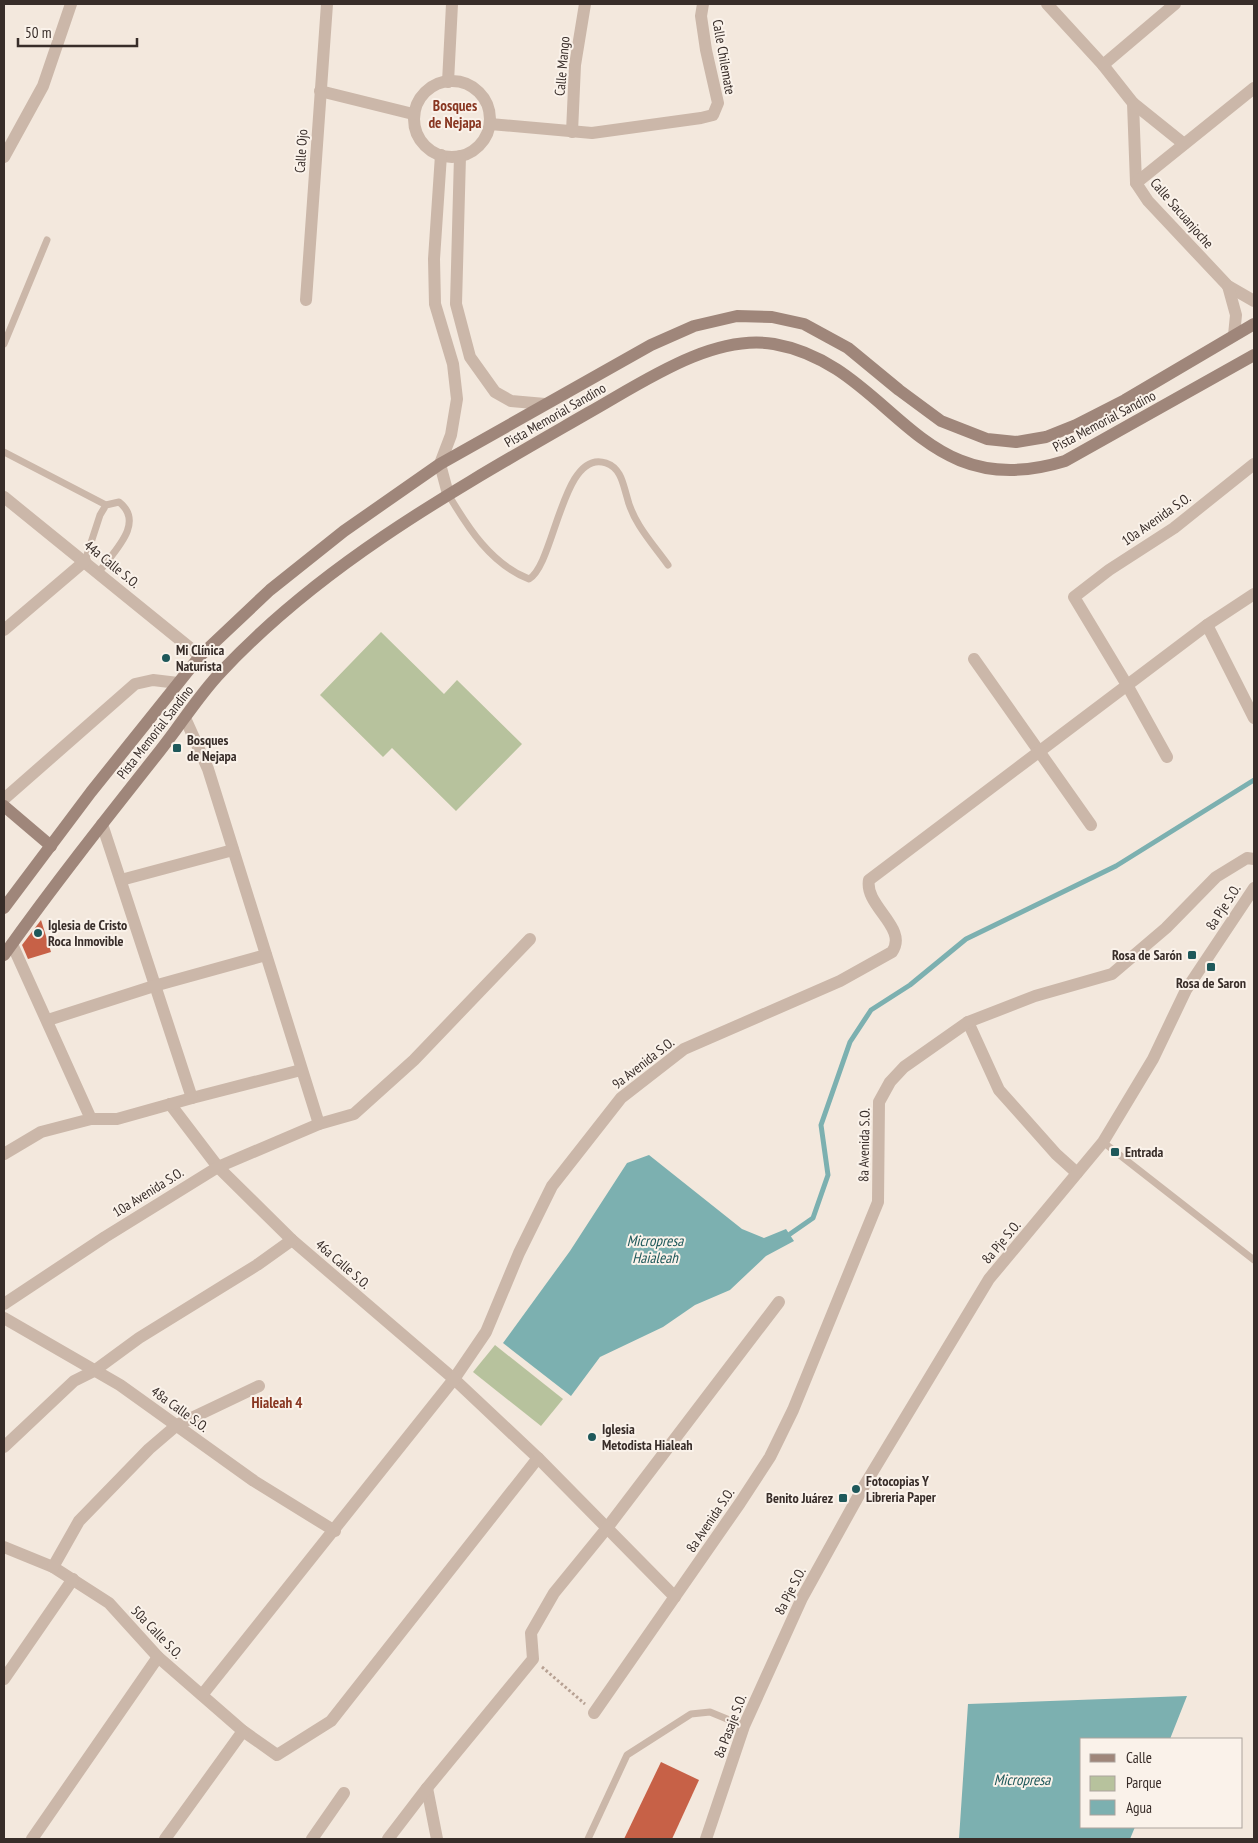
<svg xmlns="http://www.w3.org/2000/svg" width="1258" height="1843" font-family="'PT Sans Narrow',sans-serif">
  <style>
    .green { fill: #b7c29d }
    .water { fill: #7cb0b0 }
    .lines { fill: none; stroke-linecap: round; stroke-linejoin: round }
    .stream { stroke: #7cb0b0; stroke-width: 5 }
    .building { fill: #c76147 }
    .path { stroke: #b7a193; stroke-width: 3; stroke-dasharray: 2.5 2.5; stroke-linecap: butt }
    .lane { stroke: #cbb7a9; stroke-width: 7 }
    .street { stroke: #cbb7a9; stroke-width: 12 }
    .secondary { stroke: #9f867a; stroke-width: 12 }
    .poi-dot { fill: #1e585a; stroke: #faf2ea; stroke-width: 2 }
    .labels { text-anchor: middle; dominant-baseline: central; stroke-width: 4; stroke-linejoin: round; paint-order: stroke }
    .street-label { font-size: 14px; fill: #382d29; stroke: #faf2ea }
    .poi-label { font-size: 14px; font-weight: bold; fill: #382d29; stroke: #faf2ea; text-anchor: start }
    .neighbourhood-label { font-size: 15px; font-weight: bold; fill: #883621; stroke: #faf2ea }
    .water-label { font-size: 15px; font-style: italic; fill: #1e585a; stroke: #faf2ea }
  </style>
  <rect width="100%" height="100%" fill="#f3e8dd"/>
  <!-- green -->
  <g class="green">
    <path d="M381,632L444,694L457,680L522,744L456,811L392,748L383,757L320,695Z"/>
    <path d="M495,1345L563,1399L541,1426L473,1372Z"/>
  </g>
  <!-- water -->
  <g class="water">
    <path d="M649,1155L742,1229L764,1238L786,1229L794,1241L766,1256L730,1290L695,1305L663,1327L600,1357L571,1396L503,1343L570,1251L627,1163Z"/>
    <path d="M1187,1696L1170,1739H1082V1827H1135L1130,1839H959L968,1704Z"/>
  </g>
  <g class="lines">
    <!-- stream -->
    <path class="stream" d="M790,1234L813,1218L828,1175L821,1125L850,1042L871,1010L910,985L966,939L1116,866L1254,780"/>
  </g>
  <!-- building -->
  <g class="building">
    <path d="M41,920L51,952L28,959L22,945Z"/>
    <path d="M661,1762L699,1780L672,1839H624Z"/>
  </g>
  <g class="lines">
    <!-- path -->
    <path class="path" d="M542,1667L585,1704"/>
    <!-- lane -->
    <g class="lane">
      <path d="M4,344L47,240"/>
      <path d="M4,452L106,505"/>
      <path d="M448,494C468,528 491,564 529,579C555,564 562,448 606,463C621,468 623,484 627,497C633,523 653,544 668,565"/>
      <path d="M85,561L100,515L106,505L119,502C146,523 113,552 99,572"/>
      <path d="M1103,1142L1254,1260"/>
      <path d="M588,1839L627,1755L691,1714L710,1712L744,1726"/>
    </g>
    <!-- street -->
    <g class="street">
      <path d="M1047,4L1103,65L1133,103L1136,183L1148,201L1228,286L1254,301"/>
      <path d="M1103,65L1175,4"/>
      <circle cx="452" cy="119" r="38"/>
      <path d="M448,82L452,4"/>
      <path d="M320,91L413,114"/>
      <path d="M1133,103L1184,144"/>
      <path d="M490,124L592,133L701,118L713,115L718,103L706,50L701,16L703,4"/>
      <path d="M572,132L575,65L585,4"/>
      <path d="M441,155L434,259L435,304L453,364L457,399L451,435L440,464L448,494"/>
      <path d="M460,156L456,304L470,357L495,392L511,401L545,404"/>
      <path d="M4,157L43,86L71,4"/>
      <path d="M1136,183L1254,88"/>
      <path d="M1228,286L1236,315L1234,335"/>
      <path d="M306,300L327,4"/>
      <path d="M4,497L200,656"/>
      <path d="M1207,625L1254,718"/>
      <path d="M4,630L85,561"/>
      <path d="M974,659L1091,825"/>
      <path d="M185,718L208,769L319,1124"/>
      <path d="M1167,757L1127,685L1074,597L1109,570L1174,528L1254,464"/>
      <path d="M4,799L135,684L153,680L178,683"/>
      <path d="M102,824L192,1098L301,1070"/>
      <path d="M121,880L233,850"/>
      <path d="M48,1020L154,986L266,955"/>
      <path d="M968,1022L999,1090L1056,1154L1077,1173"/>
      <path d="M170,1104L218,1167L292,1240L454,1379L538,1458L675,1597"/>
      <path d="M91,1119H117L192,1098"/>
      <path d="M4,1154L41,1132L91,1119L12,944"/>
      <path d="M4,1304L105,1237L218,1167L319,1124L354,1114L414,1060L530,939"/>
      <path d="M4,1318L120,1385L254,1481L335,1531"/>
      <path d="M4,1447L74,1381L94,1371L139,1338L257,1265L292,1240"/>
      <path d="M4,1547L53,1567L109,1603L158,1657L243,1731L277,1755L331,1721L538,1458"/>
      <path d="M53,1567L79,1521L149,1449L177,1425L259,1386"/>
      <path d="M4,1679L73,1579"/>
      <path d="M202,1695L454,1379L486,1332L519,1253L552,1186L621,1098L684,1049L840,981L892,952C909,928 864,906 869,880L1207,625L1254,594"/>
      <path d="M594,1713L740,1503L770,1457L793,1410L878,1202L879,1102L890,1082L904,1067L968,1022L1035,996L1112,974L1166,928L1216,877L1247,858L1254,859"/>
      <path d="M427,1788L437,1839"/>
      <path d="M32,1839L158,1657"/>
      <path d="M165,1839L243,1731"/>
      <path d="M312,1839L344,1793"/>
      <path d="M388,1839L427,1788L533,1659L531,1633L554,1593L607,1528L779,1302"/>
      <path d="M706,1839L744,1726L802,1598L864,1486L989,1279L1103,1142L1153,1059L1186,990L1254,888"/>
    </g>
    <!-- secondary -->
    <g class="secondary">
      <path d="M4,806L51,846"/>
      <path d="M4,908L91,792L200,656L270,590L344,531L440,464L651,345L694,326L737,316L772,317L804,324L848,348L899,390L941,421L987,439L1016,442L1046,437L1076,425L1125,400L1254,324"/>
      <path d="M4,955C53,886 106,819 159,752C180,726 198,696 221,672C325,561 458,488 588,413C640,384 712,333 774,344C893,365 916,507 1065,461L1254,355"/>
    </g>
  </g>
  <!-- markers -->
  <g class="poi-dot">
    <circle cx="166" cy="658" r="5"/>
    <rect x="172" y="743" width="10" height="10" rx="2.5"/>
    <circle cx="38" cy="933" r="5"/>
    <rect x="1187" y="950" width="10" height="10" rx="2.5"/>
    <rect x="1206" y="962" width="10" height="10" rx="2.5"/>
    <rect x="1110" y="1147" width="10" height="10" rx="2.5"/>
    <circle cx="592" cy="1437" r="5"/>
    <circle cx="856" cy="1489" r="5"/>
    <rect x="838" y="1493" width="10" height="10" rx="2.5"/>
  </g>
  <g class="labels">
    <!-- street labels -->
    <g class="street-label">
      <text transform="translate(724 57) rotate(80)">Calle Chilemate</text>
      <text transform="translate(562 66) rotate(-85)">Calle Mango</text>
      <text transform="translate(301 151) rotate(-86)">Calle Ojo</text>
      <text transform="translate(1182 213) rotate(49)">Calle Sacuanjoche</text>
      <text transform="translate(555 415) rotate(-30)">Pista Memorial Sandino</text>
      <text transform="translate(1104 421) rotate(-28)">Pista Memorial Sandino</text>
      <text transform="translate(1156 519) rotate(-35)">10a Avenida S.O.</text>
      <text transform="translate(112 564) rotate(39)">44a Calle S.O.</text>
      <text transform="translate(155 732) rotate(-52)">Pista Memorial Sandino</text>
      <text transform="translate(1223 907) rotate(-57)">8a Pje S.O.</text>
      <text transform="translate(643 1063) rotate(-38)">9a Avenida S.O.</text>
      <text transform="translate(864 1145) rotate(-89)">8a Avenida S.O.</text>
      <text transform="translate(148 1192) rotate(-32)">10a Avenida S.O.</text>
      <text transform="translate(1001 1242) rotate(-50)">8a Pje S.O.</text>
      <text transform="translate(343 1264) rotate(41)">46a Calle S.O.</text>
      <text transform="translate(180 1409) rotate(36)">48a Calle S.O.</text>
      <text transform="translate(710 1520) rotate(-56)">8a Avenida S.O.</text>
      <text transform="translate(790 1591) rotate(-63)">8a Pje S.O.</text>
      <text transform="translate(157 1632) rotate(46)">50a Calle S.O.</text>
      <text transform="translate(730 1726) rotate(-69)">8a Pasaje S.O.</text>
    </g>
    <!-- poi labels -->
    <g class="poi-label">
      <text x="176" y="650">Mi Clínica<tspan x="176" dy="16">Naturista</tspan></text>
      <text x="187" y="740">Bosques<tspan x="187" dy="16">de Nejapa</tspan></text>
      <text x="48" y="925">Iglesia de Cristo<tspan x="48" dy="16">Roca Inmovible</tspan></text>
      <text x="1182" y="955" text-anchor="end">Rosa de Sarón</text>
      <text x="1211" y="983" text-anchor="middle">Rosa de Saron</text>
      <text x="1125" y="1152">Entrada</text>
      <text x="602" y="1429">Iglesia<tspan x="602" dy="16">Metodista Hialeah</tspan></text>
      <text x="866" y="1481">Fotocopias Y<tspan x="866" dy="16">Libreria Paper</tspan></text>
      <text x="833" y="1498" text-anchor="end">Benito Juárez</text>
    </g>
    <!-- neighbourhood labels -->
    <g class="neighbourhood-label">
      <text x="455" y="105">Bosques<tspan x="455" dy="17">de Nejapa</tspan></text>
      <text x="277" y="1402">Hialeah 4</text>
    </g>
    <!-- water labels -->
    <g class="water-label">
      <text x="655" y="1240">Micropresa<tspan x="655" dy="17">Haialeah</tspan></text>
      <text x="1022" y="1779">Micropresa</text>
    </g>
  </g>
  <!-- border -->
  <rect width="1258" height="1843" fill="none" stroke="#382d29" stroke-width="10"/>
  <!-- legend -->
  <rect x="1080" y="1738" width="162" height="90" fill="#faf2ea" stroke="#aca39d"/>
  <rect x="1090" y="1754" width="25" height="8" fill="#9f867a" stroke="#aca39d"/>
  <text x="1126" y="1763" font-size="15" fill="#382d29">Calle</text>
  <rect x="1090" y="1776" width="25" height="15" fill="#b7c29d" stroke="#aca39d"/>
  <text x="1126" y="1788" font-size="15" fill="#382d29">Parque</text>
  <rect x="1090" y="1800" width="25" height="15" fill="#7cb0b0" stroke="#aca39d"/>
  <text x="1126" y="1813" font-size="15" fill="#382d29">Agua</text>
  <!-- scale -->
  <path d="M18 38v8h119v-8" fill="none" stroke="#382d29" stroke-width="2.5"/>
  <text x="25" y="38" font-size="15" fill="#382d29" stroke="#faf2ea" stroke-width="4" paint-order="stroke">50 m</text>
</svg>
